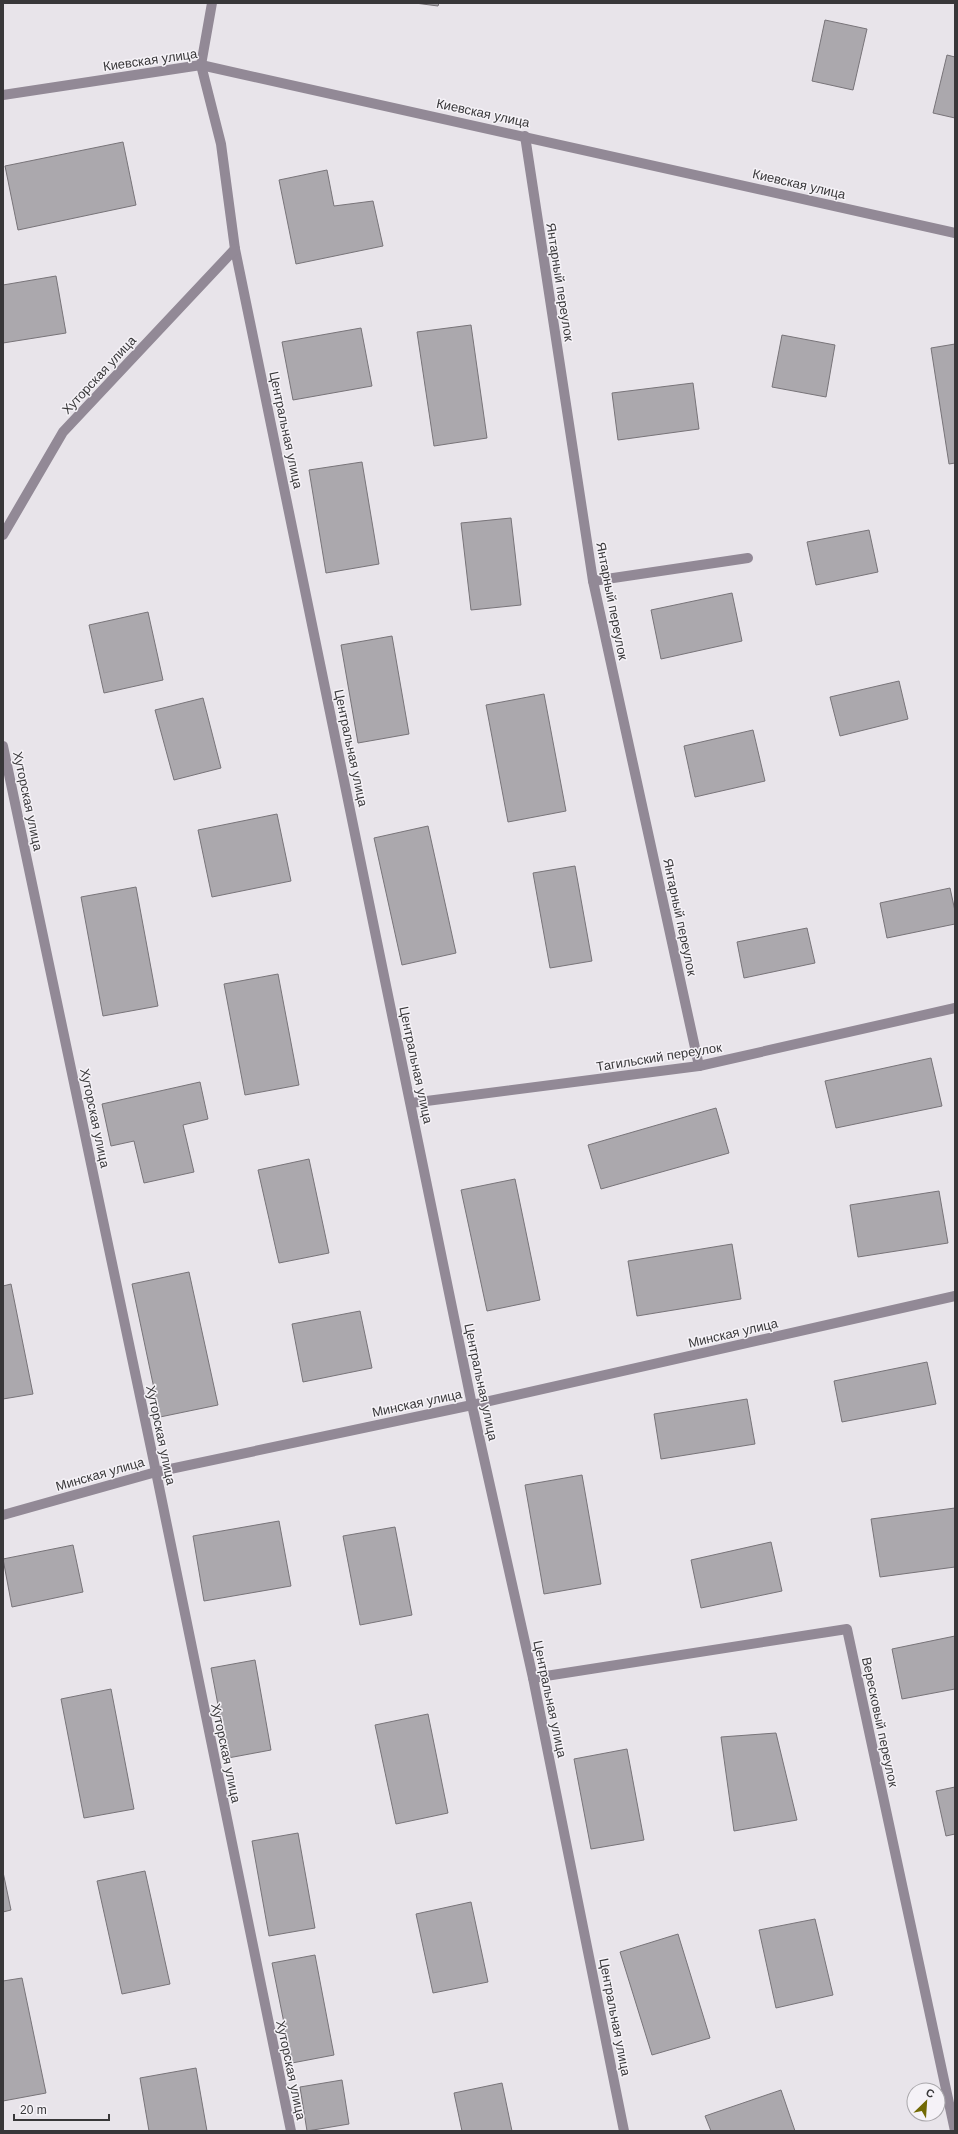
<svg xmlns="http://www.w3.org/2000/svg" width="958" height="2134" font-family="Arial,sans-serif">
  <style>
    .building { fill: #aba8ad; stroke: #787479 }
    .lines { fill: none; stroke-linecap: round; stroke-linejoin: round }
    .minor { stroke: #928996; stroke-width: 10 }
    .labels { text-anchor: middle; dominant-baseline: central; stroke-width: 3; stroke-linejoin: round; paint-order: stroke }
    .street-label { font-size: 13px; fill: #383739; stroke: #f5f2f7 }
  </style>
  <rect width="100%" height="100%" fill="#e8e4ea"/>
  <!-- building -->
  <g class="building">
    <path d="M415,3H439L438,6Z"/>
    <path d="M825,20L867,29L853,90L812,81Z"/>
    <path d="M947,55L955,57V118L933,113Z"/>
    <path d="M123,142L136,205L18,230L5,166Z"/>
    <path d="M327,170L334,206L373,201L383,246L296,264L279,180Z"/>
    <path d="M56,276L66,333L3,343V285Z"/>
    <path d="M471,325L487,438L434,446L417,332Z"/>
    <path d="M361,328L372,386L293,400L282,342Z"/>
    <path d="M782,335L835,345L826,397L772,387Z"/>
    <path d="M955,344V463L949,464L931,348Z"/>
    <path d="M693,383L699,429L618,440L612,393Z"/>
    <path d="M362,462L379,564L326,573L309,470Z"/>
    <path d="M511,518L521,605L471,610L461,523Z"/>
    <path d="M869,530L878,572L816,585L807,542Z"/>
    <path d="M732,593L742,641L661,659L651,610Z"/>
    <path d="M148,612L163,680L104,693L89,625Z"/>
    <path d="M392,636L409,734L358,743L341,645Z"/>
    <path d="M899,681L908,719L840,736L830,697Z"/>
    <path d="M544,694L566,811L508,822L486,705Z"/>
    <path d="M203,698L221,768L174,780L155,710Z"/>
    <path d="M753,730L765,781L695,797L684,746Z"/>
    <path d="M277,814L291,881L212,897L198,830Z"/>
    <path d="M428,826L456,953L402,965L374,838Z"/>
    <path d="M575,866L592,961L550,968L533,873Z"/>
    <path d="M136,887L158,1006L103,1016L81,897Z"/>
    <path d="M950,888L955,911V924L887,938L880,903Z"/>
    <path d="M807,928L815,963L744,978L737,942Z"/>
    <path d="M278,974L299,1085L245,1095L224,984Z"/>
    <path d="M931,1058L942,1106L836,1128L825,1081Z"/>
    <path d="M200,1082L208,1119L183,1125L194,1172L144,1183L134,1141L111,1146L102,1104Z"/>
    <path d="M716,1108L729,1153L601,1189L588,1145Z"/>
    <path d="M309,1159L329,1253L279,1263L258,1170Z"/>
    <path d="M515,1179L540,1300L487,1311L461,1190Z"/>
    <path d="M939,1191L948,1243L858,1257L850,1205Z"/>
    <path d="M732,1244L741,1299L637,1316L628,1261Z"/>
    <path d="M189,1272L218,1405L160,1417L132,1284Z"/>
    <path d="M11,1284L33,1394L3,1399V1286Z"/>
    <path d="M360,1311L372,1368L303,1382L292,1324Z"/>
    <path d="M927,1362L936,1404L842,1422L834,1381Z"/>
    <path d="M747,1399L755,1444L661,1459L654,1414Z"/>
    <path d="M582,1475L601,1584L544,1594L525,1485Z"/>
    <path d="M955,1508V1567L880,1577L871,1519Z"/>
    <path d="M279,1521L291,1586L204,1601L193,1536Z"/>
    <path d="M395,1527L412,1615L360,1625L343,1536Z"/>
    <path d="M771,1542L782,1591L701,1608L691,1560Z"/>
    <path d="M73,1545L83,1592L12,1607L3,1559Z"/>
    <path d="M955,1636V1689L902,1699L892,1649Z"/>
    <path d="M255,1660L271,1750L228,1758L211,1668Z"/>
    <path d="M111,1689L134,1809L84,1818L61,1699Z"/>
    <path d="M428,1714L448,1813L396,1824L375,1725Z"/>
    <path d="M776,1733L797,1820L734,1831L721,1737Z"/>
    <path d="M627,1749L644,1840L591,1849L574,1759Z"/>
    <path d="M955,1787V1834L946,1836L936,1791Z"/>
    <path d="M298,1833L315,1928L269,1936L252,1841Z"/>
    <path d="M145,1871L170,1984L122,1994L97,1881Z"/>
    <path d="M3,1872L11,1910L3,1912Z"/>
    <path d="M471,1902L488,1982L433,1993L416,1914Z"/>
    <path d="M815,1919L833,1995L776,2008L759,1930Z"/>
    <path d="M678,1934L710,2038L652,2055L620,1952Z"/>
    <path d="M315,1955L334,2055L292,2063L272,1963Z"/>
    <path d="M22,1978L46,2093L3,2101V1981Z"/>
    <path d="M196,2068L207,2131H149L140,2078Z"/>
    <path d="M342,2080L349,2124L307,2131L300,2087Z"/>
    <path d="M502,2083L512,2131H462L454,2093Z"/>
    <path d="M781,2090L795,2131H711L705,2116Z"/>
  </g>
  <g class="lines">
    <!-- minor -->
    <g class="minor">
      <path d="M212,3L201,65L221,144L235,249L472,1405L533,1678L624,2131"/>
      <path d="M3,95L201,65L955,233"/>
      <path d="M525,136L593,581L699,1066"/>
      <path d="M3,535L63,432L235,249"/>
      <path d="M593,581L748,558"/>
      <path d="M3,746L156,1472L291,2131"/>
      <path d="M411,1103L699,1066L955,1008"/>
      <path d="M3,1515L156,1472L472,1405L955,1296"/>
      <path d="M533,1678L847,1629L955,2131"/>
    </g>
  </g>
  <g class="labels">
    <!-- street labels -->
    <g class="street-label">
      <text transform="translate(150 60) rotate(-8)">Киевская улица</text>
      <text transform="translate(483 113) rotate(12)">Киевская улица</text>
      <text transform="translate(799 184) rotate(13)">Киевская улица</text>
      <text transform="translate(560 282) rotate(81)">Янтарный переулок</text>
      <text transform="translate(99 375) rotate(-47)">Хуторская улица</text>
      <text transform="translate(286 430) rotate(78)">Центральная улица</text>
      <text transform="translate(612 601) rotate(79)">Янтарный переулок</text>
      <text transform="translate(351 748) rotate(78)">Центральная улица</text>
      <text transform="translate(28 801) rotate(78)">Хуторская улица</text>
      <text transform="translate(680 917) rotate(78)">Янтарный переулок</text>
      <text transform="translate(659 1057) rotate(-9)">Тагильский переулок</text>
      <text transform="translate(416 1065) rotate(78)">Центральная улица</text>
      <text transform="translate(95 1118) rotate(78)">Хуторская улица</text>
      <text transform="translate(733 1333) rotate(-13)">Минская улица</text>
      <text transform="translate(481 1382) rotate(78)">Центральная улица</text>
      <text transform="translate(417 1403) rotate(-12)">Минская улица</text>
      <text transform="translate(161 1435) rotate(78)">Хуторская улица</text>
      <text transform="translate(100 1474) rotate(-16)">Минская улица</text>
      <text transform="translate(550 1699) rotate(78)">Центральная улица</text>
      <text transform="translate(880 1722) rotate(78)">Вересковый переулок</text>
      <text transform="translate(226 1753) rotate(78)">Хуторская улица</text>
      <text transform="translate(615 2017) rotate(79)">Центральная улица</text>
      <text transform="translate(291 2070) rotate(78)">Хуторская улица</text>
    </g>
  </g>
  <!-- border -->
  <rect width="958" height="2134" fill="none" stroke="#383739" stroke-width="8"/>
  <!-- north arrow -->
  <g transform="translate(926 2102) rotate(25)"><circle r="19" fill="#f5f2f7" stroke="#a9a7ab"/>
  <path d="M0-3L7 15L0 10L-7 15Z" fill="#726a04"/>
  <text y="-6" font-size="11" font-weight="bold" text-anchor="middle" fill="#383739">С</text>
  </g>
  <!-- scale -->
  <path d="M14 2114v6h95v-6" fill="none" stroke="#383739" stroke-width="2"/>
  <text x="20" y="2114" font-size="12" fill="#383739" stroke="#f5f2f7" stroke-width="3" paint-order="stroke">20 m</text>
</svg>
